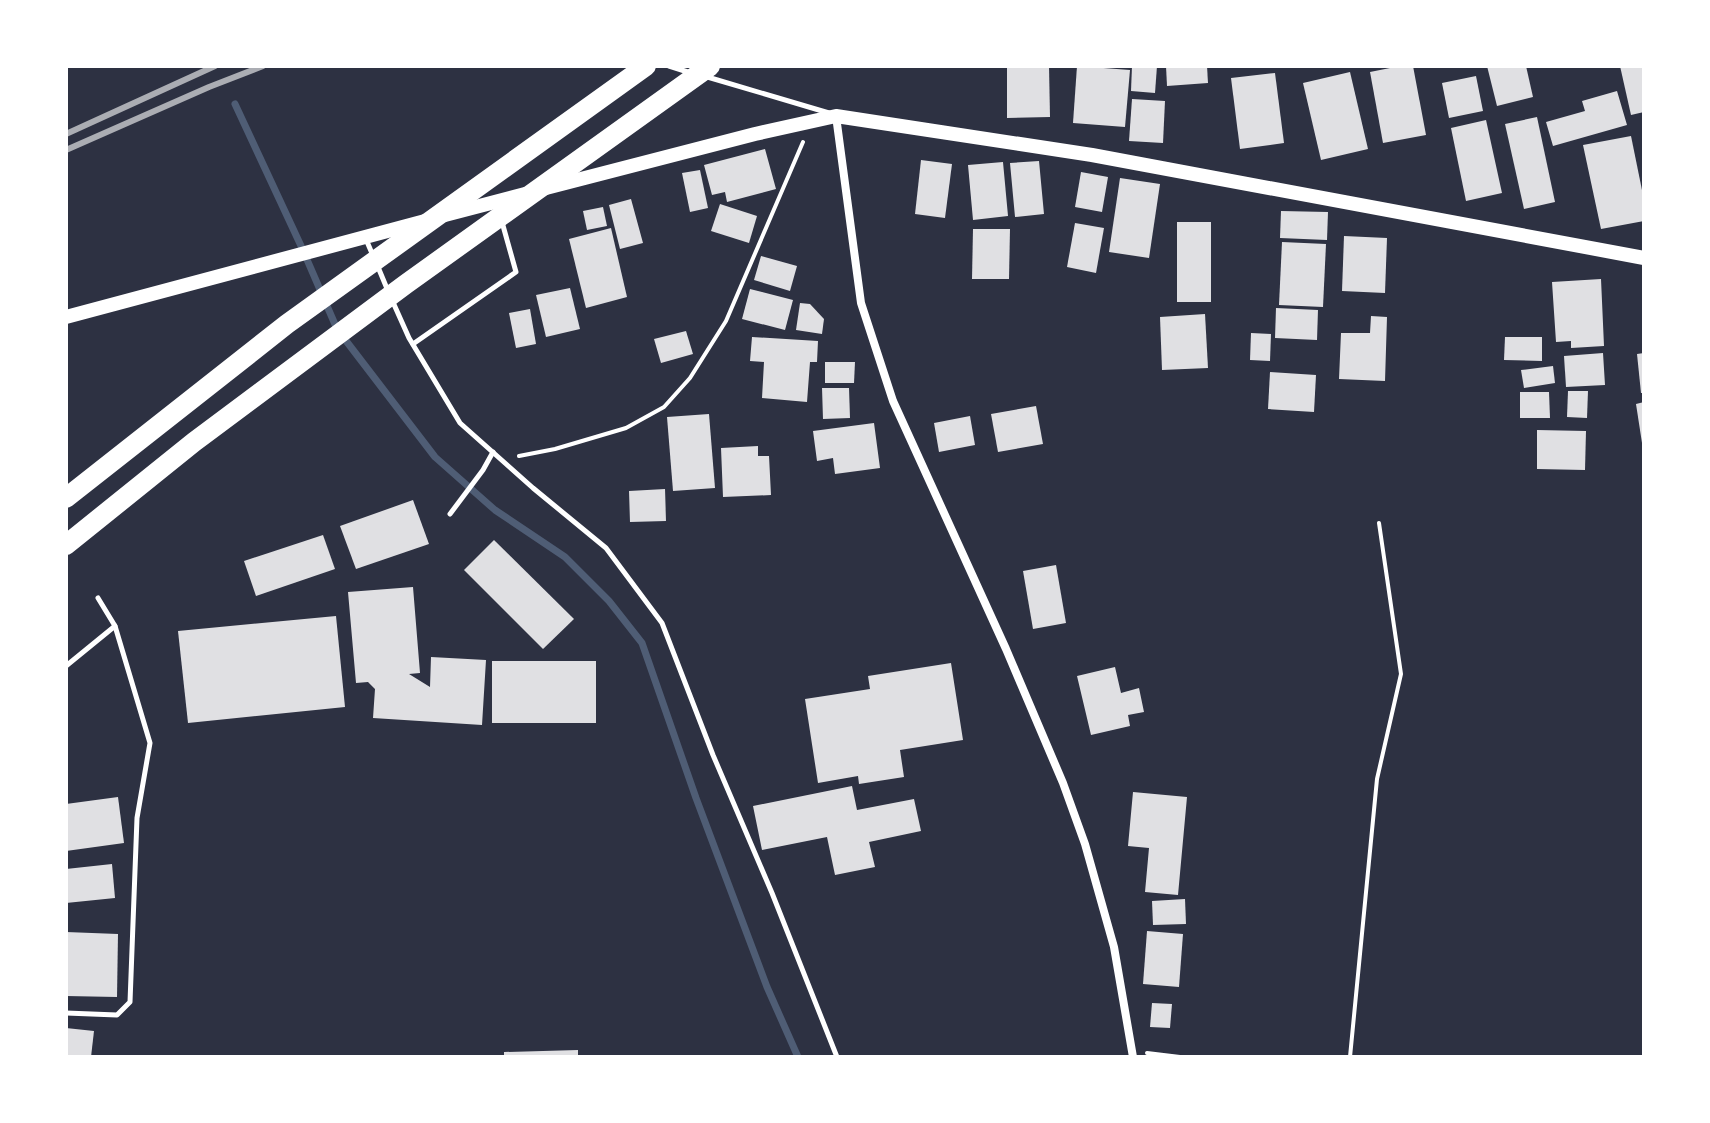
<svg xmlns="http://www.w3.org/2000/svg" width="1710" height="1123" font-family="'IBM Plex Sans',sans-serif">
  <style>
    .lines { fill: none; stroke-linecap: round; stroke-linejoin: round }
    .stream { stroke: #4f5d75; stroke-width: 7 }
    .building { fill: #e0e0e3 }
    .path { stroke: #fff; stroke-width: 4 }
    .service { stroke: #fff; stroke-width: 5 }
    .minor { stroke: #fff; stroke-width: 8 }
    .tertiary { stroke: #fff; stroke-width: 14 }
    .motorway { stroke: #fff; stroke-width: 20 }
    .rail { stroke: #abadb3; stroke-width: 6 }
  </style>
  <rect width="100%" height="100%" fill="#2d3142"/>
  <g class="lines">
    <!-- stream -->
    <path class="stream" d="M235,104L302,248L337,329L435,457L495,510L565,557L609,601L642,643L696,798L767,987L798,1057"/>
  </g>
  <!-- building -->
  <g class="building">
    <path d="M1007,66H1049L1050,117L1007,118Z"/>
    <path d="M1077,66L1130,70L1125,127L1073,123Z"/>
    <path d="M1132,66H1157L1155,93L1131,91Z"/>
    <path d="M1166,66H1207L1208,83L1167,86Z"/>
    <path d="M1400,66H1413L1426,135L1383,143L1370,72Z"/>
    <path d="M1487,66H1526L1533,97L1497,106Z"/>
    <path d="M1620,66H1644V112L1631,115Z"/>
    <path d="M1350,72L1368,149L1321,160L1303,83Z"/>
    <path d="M1275,73L1284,143L1240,149L1231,78Z"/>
    <path d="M1476,76L1483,111L1449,118L1442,83Z"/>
    <path d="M1617,91L1627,125L1553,146L1546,122L1585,111L1582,101Z"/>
    <path d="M1132,99L1165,101L1163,143L1129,141Z"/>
    <path d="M1537,117L1555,202L1524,209L1505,124Z"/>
    <path d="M1486,120L1502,193L1466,201L1451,128Z"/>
    <path d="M1631,136L1644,200V221L1601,229L1583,145Z"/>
    <path d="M765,149L776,189L727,202L725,192L712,195L704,165Z"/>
    <path d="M921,160L952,164L945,218L915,214Z"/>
    <path d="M1039,161L1044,214L1015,217L1010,163Z"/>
    <path d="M1003,162L1008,216L973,220L968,165Z"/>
    <path d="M700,170L708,208L690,212L682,173Z"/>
    <path d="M1081,172L1108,177L1102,212L1075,207Z"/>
    <path d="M1120,178L1160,184L1149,258L1109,252Z"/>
    <path d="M631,199L643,243L620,249L609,205Z"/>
    <path d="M720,204L757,216L749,243L711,231Z"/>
    <path d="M603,207L607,226L587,230L583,211Z"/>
    <path d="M1281,211L1328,212L1327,240L1280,238Z"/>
    <rect x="1177" y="222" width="34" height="80"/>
    <path d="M1075,223L1104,228L1096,273L1067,267Z"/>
    <path d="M611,228L627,297L586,308L569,239Z"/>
    <path d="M973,229H1010L1009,279H972Z"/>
    <path d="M1344,236L1387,238L1385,293L1342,291Z"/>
    <path d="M1282,242L1326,244L1323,307L1279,305Z"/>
    <path d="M761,256L797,266L790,291L754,280Z"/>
    <path d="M1601,279L1604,346L1571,348V341L1556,342L1552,282Z"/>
    <path d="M570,288L580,329L546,337L536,295Z"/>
    <path d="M750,289L793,300L785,330L742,319Z"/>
    <path d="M800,303L810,304L824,319L822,334L796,330Z"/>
    <path d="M1276,308L1318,310L1317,340L1275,338Z"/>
    <path d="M530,309L536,344L516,348L509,313Z"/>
    <path d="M1205,314L1208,368L1162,370L1160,317Z"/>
    <path d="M1371,316L1387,317L1385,381L1339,379L1341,333H1370Z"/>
    <path d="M686,331L693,354L661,363L654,339Z"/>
    <path d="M1251,333L1271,334L1270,361L1250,360Z"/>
    <path d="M752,337L818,341L817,362H810L807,402L762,398L764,362L750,361Z"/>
    <path d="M1505,337H1542V361L1504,360Z"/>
    <path d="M1603,353L1605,385L1566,387L1564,356Z"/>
    <path d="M1644,353V393H1641L1637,354Z"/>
    <path d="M825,362H855L854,383H825Z"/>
    <path d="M1553,366L1555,383L1524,388L1521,370Z"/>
    <path d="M1270,372L1316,375L1314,412L1268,409Z"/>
    <path d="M822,388H849L850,418L823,419Z"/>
    <path d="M1568,391H1588L1587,418L1567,417Z"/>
    <path d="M1520,392H1549L1550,418H1520Z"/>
    <path d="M1644,402V442L1642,443L1636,404Z"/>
    <path d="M1036,406L1043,444L998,452L991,414Z"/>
    <path d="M709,414L715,488L673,491L667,417Z"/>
    <path d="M970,416L975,445L939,452L934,423Z"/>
    <path d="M874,423L880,468L835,474L833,458L817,461L813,431Z"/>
    <path d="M1537,430L1586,431L1585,470L1537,469Z"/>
    <path d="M758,446V456H769L771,495L723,497L721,448Z"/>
    <path d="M665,489L666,521L630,522L629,491Z"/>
    <path d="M413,500L429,544L356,569L340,526Z"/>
    <path d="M323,535L335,569L256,596L244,561Z"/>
    <path d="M494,540L574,619L543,649L464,570Z"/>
    <path d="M1056,565L1066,623L1033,629L1023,571Z"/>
    <path d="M413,587L420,673L409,674L430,687L431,657L486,660L482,725L373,718L375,689L368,682L356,683L348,592Z"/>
    <path d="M336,616L345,707L188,723L178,631Z"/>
    <rect x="492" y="661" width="104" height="62"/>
    <path d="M951,663L963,740L900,750L904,777L859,784L858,776L818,783L805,699L870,689L868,676Z"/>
    <path d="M1115,667L1121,693L1139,688L1144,712L1128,715L1130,726L1091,735L1077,676Z"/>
    <path d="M852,786L857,810L914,799L921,831L869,842L875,867L835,875L827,837L762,850L753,806Z"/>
    <path d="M1133,792L1187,797L1178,895L1145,892L1149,848L1128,846Z"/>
    <path d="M118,797L124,843L66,851V804Z"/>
    <path d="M112,864L115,898L66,903V869Z"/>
    <path d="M1185,899L1186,924L1153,925L1152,901Z"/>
    <path d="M1147,931L1183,934L1179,987L1143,984Z"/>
    <path d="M66,932L118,934L117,997L66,996Z"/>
    <path d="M1152,1003L1172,1004L1170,1028L1150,1027Z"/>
    <path d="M66,1028L94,1031L91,1057H66Z"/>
    <path d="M578,1050V1057H504V1052Z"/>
  </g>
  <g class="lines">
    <!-- path -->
    <g class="path">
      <path d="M519,456L555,449L626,428L664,407L690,378L726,321L803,142"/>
      <path d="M1147,1053L1180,1057"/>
      <path d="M1350,1057L1377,779L1401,674L1379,523"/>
    </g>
    <!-- service -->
    <g class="service">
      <path d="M669,66L691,73"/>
      <path d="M704,76L829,113"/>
      <path d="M365,237L374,258"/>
      <path d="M378,267L388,291"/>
      <path d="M392,300L409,338L460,423L533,488L606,548L662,623L713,755L772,893L837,1057"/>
      <path d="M413,344L516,272L502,222"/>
      <path d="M450,514L483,470L493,452"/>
      <path d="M66,666L115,626"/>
      <path d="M66,1013L117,1015L130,1002L137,818L150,743L115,626L98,598"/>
    </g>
    <!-- minor -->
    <path class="minor" d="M836,116L861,303L893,401L1006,649L1063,783L1085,844L1114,947L1133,1057"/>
    <!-- tertiary -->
    <g class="tertiary">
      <path d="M546,188L755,134L836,116L1092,155L1644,258"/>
      <path d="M445,215L525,194"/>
      <path d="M66,317L425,221"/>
    </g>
    <!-- motorway -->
    <g class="motorway">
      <path d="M66,498L287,324L646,66"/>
      <path d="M66,545L194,442L406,284L710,66"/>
    </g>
    <!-- rail -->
    <g class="rail">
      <path d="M66,134L215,66"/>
      <path d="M66,150L209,87L263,66"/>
    </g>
  </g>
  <!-- border -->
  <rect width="1710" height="1123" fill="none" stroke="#ffffff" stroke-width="136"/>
</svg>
